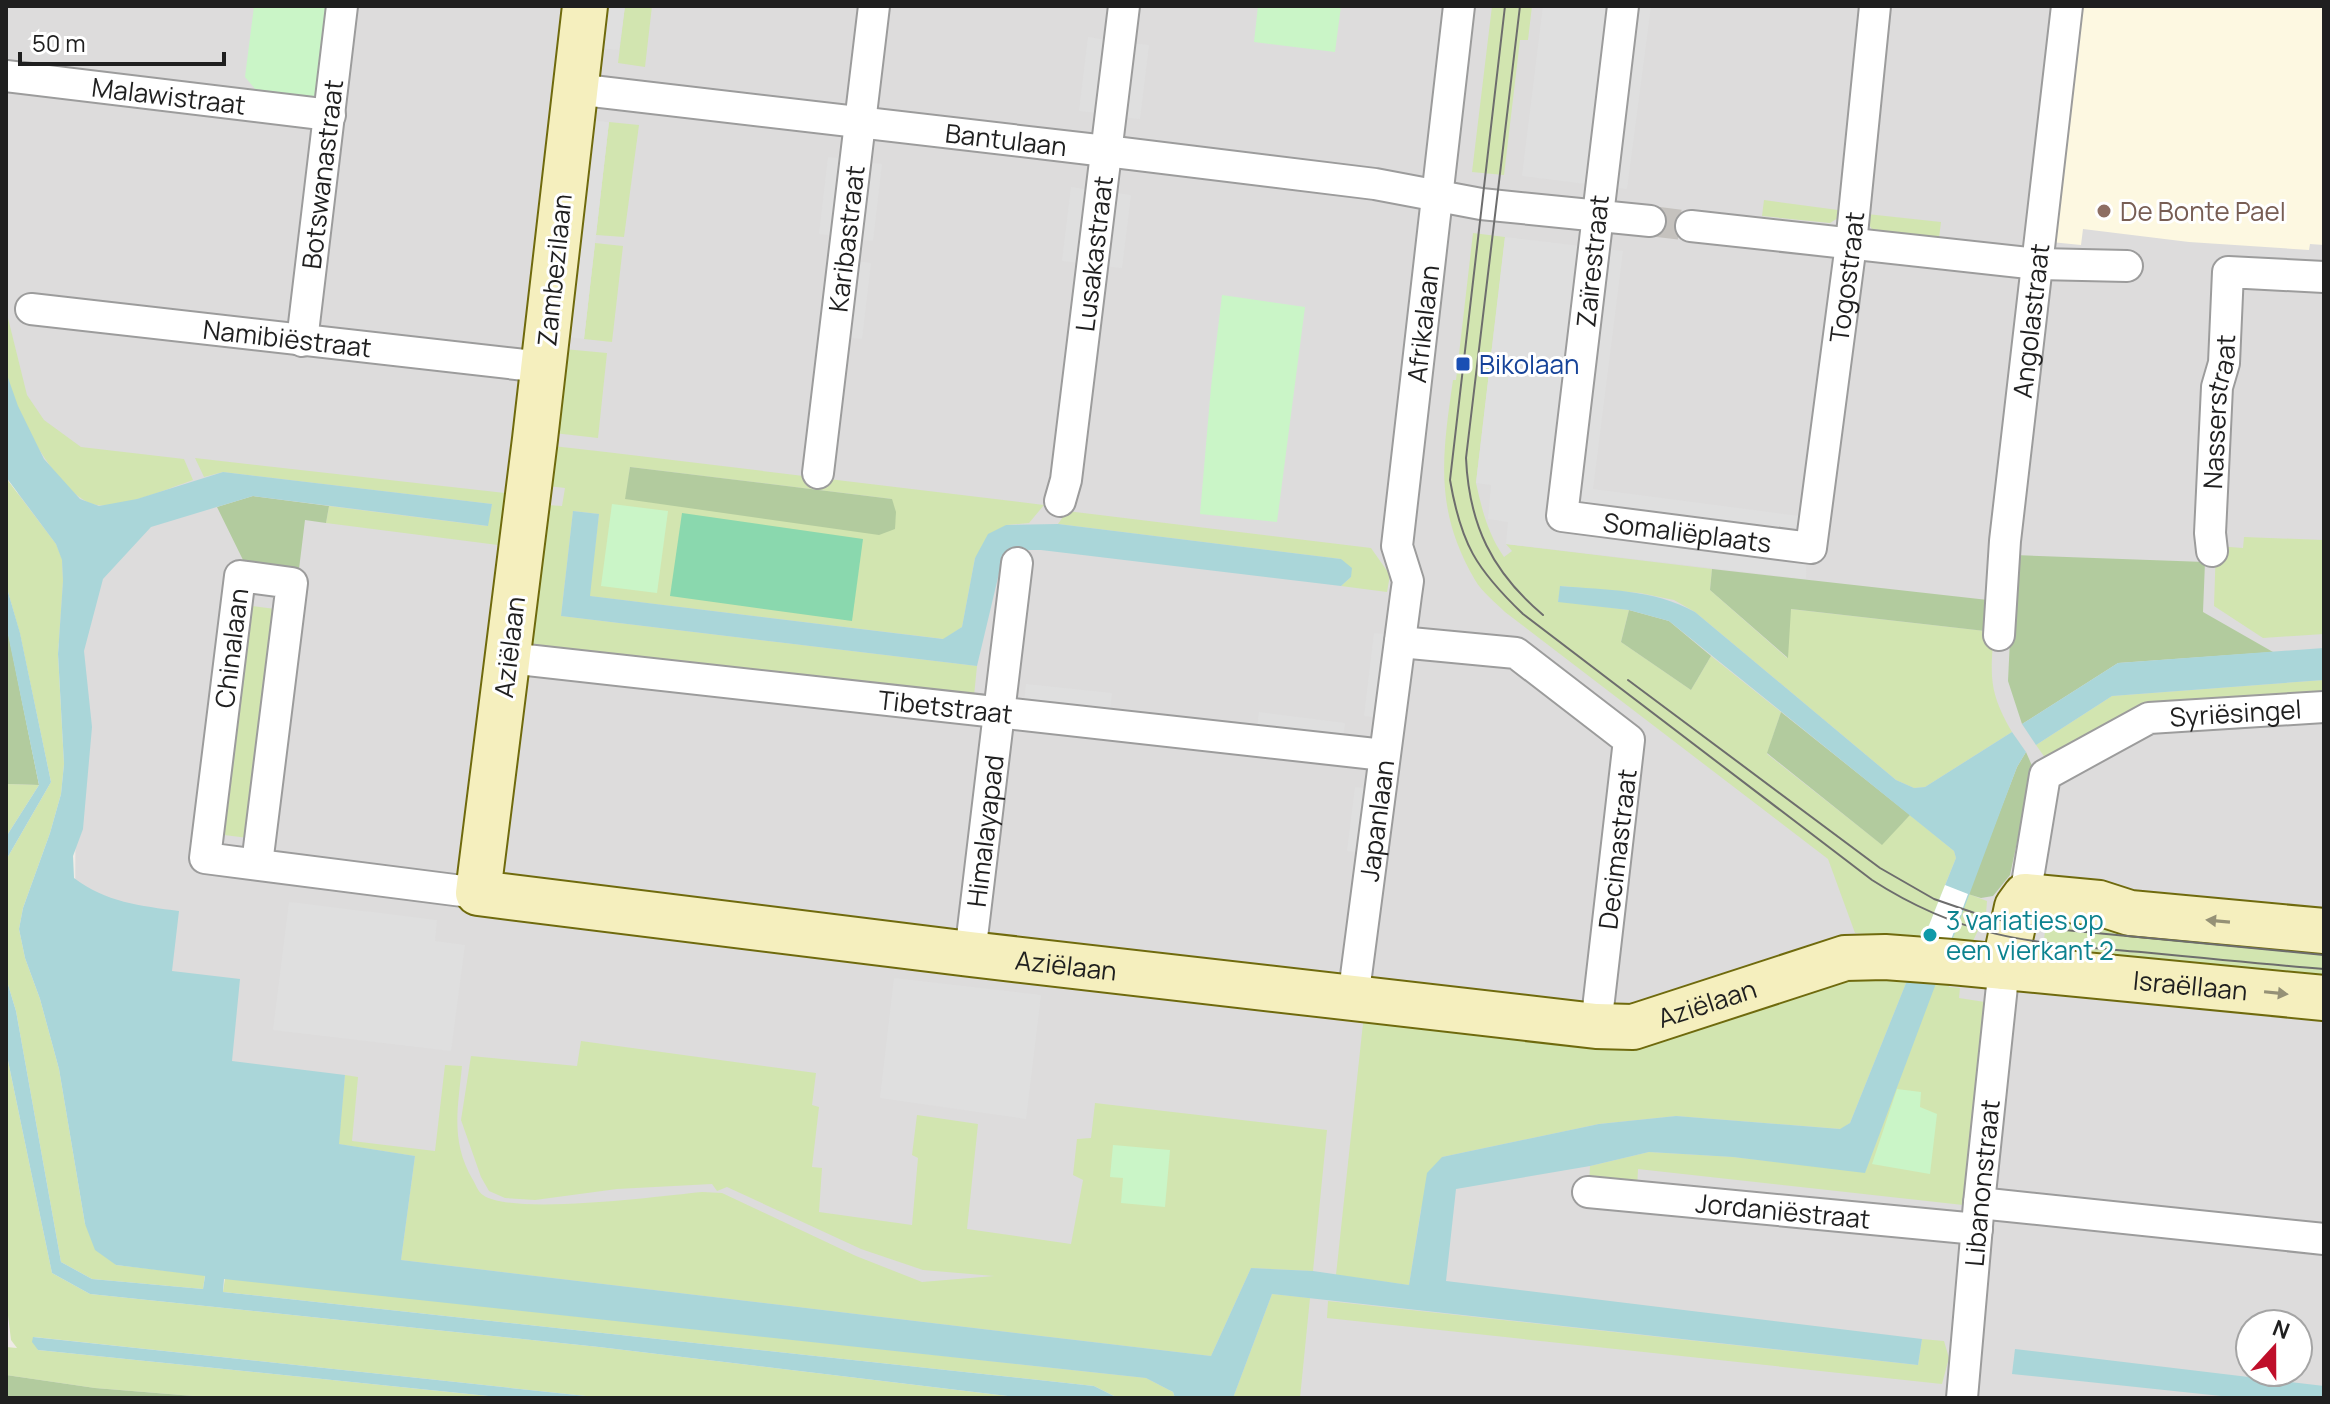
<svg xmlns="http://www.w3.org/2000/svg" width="2330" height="1404" font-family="Manrope,sans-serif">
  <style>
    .residential { fill: #dddcdc; fill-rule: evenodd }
    .education { fill: #fdf8e1 }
    .grass { fill: #d2e5b0; fill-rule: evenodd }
    .forest { fill: #b2cb9e }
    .park { fill: #caf5c7 }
    .pitch { fill: #8ad8ae }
    .parking { fill: #dfdfdf }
    .water { fill: #aad6d9 }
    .pier { fill: #fff }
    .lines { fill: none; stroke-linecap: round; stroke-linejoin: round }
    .street-tunnel { stroke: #c5c2be; stroke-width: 30; stroke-dasharray: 30 15; stroke-linecap: butt }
    .street-casing { stroke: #9c9c9c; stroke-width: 34 }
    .secondary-casing { stroke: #6f6a0d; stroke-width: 48 }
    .street { stroke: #fff; stroke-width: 30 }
    .secondary { stroke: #f5efbe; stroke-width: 44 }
    .tram { stroke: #6d6d6d; stroke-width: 2 }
    .oneway { fill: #959176 }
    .education-dot { fill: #8d6e63; stroke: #fff; stroke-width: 3 }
    .transit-dot { fill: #1a4fb4; stroke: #fff; stroke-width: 3 }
    .culture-dot { fill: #0f9aa8; stroke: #fff; stroke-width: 3 }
    .labels { text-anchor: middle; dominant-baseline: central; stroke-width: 6; stroke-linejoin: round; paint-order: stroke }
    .street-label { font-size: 26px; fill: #1f1f1f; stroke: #fff }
    .education-label { font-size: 26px; fill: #785e54; stroke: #fff; text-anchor: start }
    .transit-label { font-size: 26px; fill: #164399; stroke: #fff; text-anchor: start }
    .culture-label { font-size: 26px; fill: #0d838f; stroke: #fff; text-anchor: start }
  </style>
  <rect width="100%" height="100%" fill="#efebe6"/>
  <!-- residential -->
  <path class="residential" d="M6,6H2324V1398H1228L394,1289L75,945L76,708L6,449ZM2250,1324H2298V1372H2250Z"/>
  <!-- education -->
  <path class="education" d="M2083,6H2324V245L2310,244L2309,250L2189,242L2083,229L2081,245L2051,242Z"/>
  <!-- grass -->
  <g class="grass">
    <path d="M625,6H652L645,67L618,63Z"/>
    <path d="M1492,6H1532L1528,40H1520L1504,175L1472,172Z"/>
    <path d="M609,122L639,125L624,237L596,235Z"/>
    <path d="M1764,200L1838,210V218L1830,223L1762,216Z"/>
    <path d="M1867,214L1941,222L1939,238L1872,229L1866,221Z"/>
    <path d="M1473,233L1505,237L1476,483C1482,510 1488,534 1504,557L1512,551L1506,544L1712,569L1710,590L1787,658L1790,609L1994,632C1990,677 1989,692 2012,732L1925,787L1914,788L1896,780L1695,612L1674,600L1640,593L1561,586L1558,601L1629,610L1621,642L1691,690L1711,656L1781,712L1767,754L1881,844L1910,815L1954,851L1956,858L1945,885L1987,901L1986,914L1972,943L1855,933L1828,859L1505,612C1495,602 1482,592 1475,580C1434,510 1442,456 1453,380H1456Z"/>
    <path d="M595,243L623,246L612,342L584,339Z"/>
    <path d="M6,310L27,395L44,420L81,447L184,459L193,480C170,488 119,509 97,505C59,499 12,408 6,372C3,352 6,330 6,310Z"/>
    <path d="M564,349L607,353L598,438L554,433Z"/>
    <path d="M553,446L606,452L1044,505L1029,523L1006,525L975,558L962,627L944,639L589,596L599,514L573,511L561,616L977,666L974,696L531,646L547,505L562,506L565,488L548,486ZM630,467L892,499H626Z"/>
    <path d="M195,458L505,493L498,545L326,523L329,506L487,526L492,504L223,472L204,477Z"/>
    <path d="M6,478L56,544L62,559L63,581L58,654L64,764L61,794L50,833L23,908L19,929L25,958L40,999L59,1069L85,1224L116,1265L205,1275L203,1289L92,1279L61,1262L16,1011L6,978V860L51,782L20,634L6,585Z"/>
    <path d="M1067,511L1371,548L1390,575L1387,592L1341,586L1351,577L1341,559L1058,524Z"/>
    <path d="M2244,537L2324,540V634L2263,638L2214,606L2216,546L2243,548Z"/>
    <path d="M252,606L275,609L248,838L224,835Z"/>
    <path d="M2324,680V693L2144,707L2046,759L2036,745L2112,696Z"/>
    <path d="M6,784L39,785L6,837Z"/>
    <path d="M2052,910L2324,943V980L2043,950L2046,921H2051Z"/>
    <path d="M1859,975L1908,978L1850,1123L1841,1129L1676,1116L1599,1124L1442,1157L1421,1209L1409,1285L1336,1275L1364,1014L1649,1040L1774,1004Z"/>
    <path d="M1936,980L1950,981L1949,987L1960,988L1959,998L1985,1002L1963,1205L1638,1169L1637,1190L1589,1185L1590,1166L1649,1152L1733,1157L1865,1172Z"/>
    <path d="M581,1041L816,1073L812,1105L819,1107L812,1167L822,1168L819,1212L912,1225L918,1158L912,1155L917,1115L978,1124L967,1229L1071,1244L1083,1180L1073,1175L1077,1139L1091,1138L1095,1103L1327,1130L1313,1271L1251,1268L1211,1356L401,1260L415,1156L338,1144L345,1075L358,1077L352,1141L435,1151L445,1065L462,1066C458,1108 450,1141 473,1180C476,1185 478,1192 483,1195C511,1216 661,1196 702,1192L722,1193L856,1256L922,1282L994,1276L923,1270L861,1249L727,1187L717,1191L712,1184L617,1189L535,1200L505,1198L489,1191L481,1177L461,1120L471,1056L577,1066Z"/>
    <path d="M6,1051L52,1273L90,1294L599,1347L1025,1398H605L34,1337L38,1350L508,1398H218L95,1388L6,1375V1347L17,1348L11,1340L6,1299Z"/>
    <path d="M225,1278L1146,1378L1173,1392L1175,1398H1118L1094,1386L223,1292Z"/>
    <path d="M1272,1294L1310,1298L1300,1398H1233Z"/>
    <path d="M1328,1301L1918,1365L1922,1339L1944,1341L1949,1358L1942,1384L1327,1318Z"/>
  </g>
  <!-- forest -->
  <g class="forest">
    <path d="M630,467L892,499L896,512L895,529L879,535L625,499Z"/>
    <path d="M253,496L329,506L326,523L305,520L299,569L244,562L217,507Z"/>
    <path d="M2014,555L2205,562L2203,612L2273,652L2118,663L2022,724L2008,681Z"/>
    <path d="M1712,569L1997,601L1994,632L1791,609L1788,658L1710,590Z"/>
    <path d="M1629,610L1669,621L1711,656L1691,690L1621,642Z"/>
    <path d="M6,625L9,637L39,785L6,784Z"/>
    <path d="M1781,712L1910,815L1882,845L1767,753Z"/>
    <path d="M2026,752L2033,768L2010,875L1993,896L1981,898L1968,894L2017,767Z"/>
    <path d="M6,1375L95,1388L218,1398H6Z"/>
  </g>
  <!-- park -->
  <g class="park">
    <path d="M254,6H332L320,98L255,89L245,77Z"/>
    <path d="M1258,6H1341L1335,52L1254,42Z"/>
    <path d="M1222,295L1305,307L1277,522L1200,514L1211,387Z"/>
    <path d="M612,504L668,511L657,593L601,586Z"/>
    <path d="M1897,1089L1921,1092L1920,1107L1937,1114L1930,1174L1872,1164Z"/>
    <path d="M1113,1145L1170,1150L1165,1207L1121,1203L1123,1178L1110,1177Z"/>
  </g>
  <!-- pitch -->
  <path class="pitch" d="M682,513L863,539L852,621L670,596Z"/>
  <!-- parking -->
  <g class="parking">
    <path d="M603,6H625L619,50L598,48Z"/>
    <path d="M1543,6H1651L1627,189L1522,176Z"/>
    <path d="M1088,37L1108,40L1099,113L1079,111Z"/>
    <path d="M1129,43L1149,45L1140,119L1120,117Z"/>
    <path d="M586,120L609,122L584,339L562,336Z"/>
    <path d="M828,157L845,159L836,236L819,234Z"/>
    <path d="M865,162L882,164L873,241L856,239Z"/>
    <path d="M1071,187L1090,190L1081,263L1062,261Z"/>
    <path d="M1111,192L1131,195L1122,268L1102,266Z"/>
    <path d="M1505,237L1623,251L1593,489L1807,517L1806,579L1506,544L1508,522L1488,519L1491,485L1476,483Z"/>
    <path d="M855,261L871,263L862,339L845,337Z"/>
    <path d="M1374,633L1391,635L1381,718L1364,716Z"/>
    <path d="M1026,684L1112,693L1110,710L1024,702Z"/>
    <path d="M1259,712L1345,723L1343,739L1257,728Z"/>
    <path d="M1355,787L1372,789L1364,853L1347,851Z"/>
    <path d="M289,902L437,920L435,941L465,945L451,1051L273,1030Z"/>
    <path d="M894,978L1041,995L1026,1119L880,1098Z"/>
  </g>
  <!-- water -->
  <g class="water">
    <path d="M6,372L18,406L44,459L80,499L99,506L137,499L223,472L492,504L488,526L253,496L151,527L103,579L84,651L92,727L83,829L73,856L74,878C105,902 141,906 179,911L172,971L240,979L232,1061L345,1075L339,1144L415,1156L401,1260L1211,1356L1251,1268L1313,1271L1409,1285L1427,1173L1442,1157L1599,1124L1676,1116L1840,1129L1850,1123L1956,858L1954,851L1669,621L1629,610L1558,602L1560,586C1606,590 1654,589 1695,612L1896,780L1914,788L1925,787L2012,732L2026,752L2017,767L1865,1173L1733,1157L1649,1152L1590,1166L1456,1189L1446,1281L1922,1339L1918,1365L1272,1294L1233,1398H1175L1173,1392L1146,1378L224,1279L223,1292L1094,1386L1118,1398H1025L599,1347L90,1294L52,1273L6,1051V978L16,1011L61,1262L92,1279L203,1289L205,1276L116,1265L95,1250L85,1224L59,1069L40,999L25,958L19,929L23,908L50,833L61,794L64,764L58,654L63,581L62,560L56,544L6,477Z"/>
    <path d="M573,511L599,514L590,596L943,639L962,627L975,558L988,534L1006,525L1058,524L1341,559L1352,568L1351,577L1341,586L1041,550H1009L1001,565L977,666L561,616Z"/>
    <path d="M6,585L20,633L51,782L6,860V837L39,785L6,625Z"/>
    <path d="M2324,648V680L2112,696L2036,745L2022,724L2118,663Z"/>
    <path d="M33,1337L605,1398H508L38,1350L32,1342Z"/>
    <path d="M2015,1349L2324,1386V1398H2240L2012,1374Z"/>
  </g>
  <!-- pier -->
  <path class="pier" d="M1945,885L1968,894L1936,980L1908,978Z"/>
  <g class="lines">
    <!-- street-tunnel -->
    <path class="street-tunnel" d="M1650,221L1691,226"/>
    <!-- street casing -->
    <g class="street-casing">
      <g id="street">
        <path id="s1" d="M1623,6L1562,516L1811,548L1851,244L1875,6"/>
        <path id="s2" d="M6,76L330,115"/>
        <path id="s3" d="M575,89L1106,151L1375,184L1481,204L1650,221"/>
        <path d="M1691,226L2038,264L2127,266"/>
        <path id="s4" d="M31,309L543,367"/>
        <path id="s5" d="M302,341L342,6"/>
        <path id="s6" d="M818,473L874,6"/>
        <path id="s7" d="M1060,501L1066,480L1124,6"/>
        <path id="s8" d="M2212,551L2210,533L2217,387L2224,363L2228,272L2324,277"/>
        <path id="s9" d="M1999,635L2005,541L2067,6"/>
        <path d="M1400,642L1516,653L1629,740L1596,1026"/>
        <path id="s10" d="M508,658L1384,755"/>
        <path d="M257,864L292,583L240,576L205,858L478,893"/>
        <path id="s11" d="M2025,896L2045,775L2149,718L2324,707"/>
        <path id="s12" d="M970,954L1017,563"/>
        <path id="s13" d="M1353,999L1406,595L1408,581L1397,546L1459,6"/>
        <path id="s14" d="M1588,1192L1977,1229"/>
        <path d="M1979,1203L2324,1239"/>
        <path id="s15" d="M1962,1398L1979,1203L2004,967"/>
      </g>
    </g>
    <!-- secondary casing -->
    <g class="secondary-casing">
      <g id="secondary">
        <path id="s16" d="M585,6L535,439L478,893L970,954L1596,1026L1633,1027L1845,958L1885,957L1952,962L2324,998"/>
        <path d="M2004,967L2017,907L2025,896L2099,903L2130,913L2324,931"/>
      </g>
    </g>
    <!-- street -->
    <use href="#street" class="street"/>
    <!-- secondary -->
    <use href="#secondary" class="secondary"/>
    <!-- tram -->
    <g class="tram">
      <path d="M1505,6L1450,480C1461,544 1476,569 1523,614L1872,880C1965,940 2035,943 2141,952C2202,958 2263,964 2324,969"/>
      <path d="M1520,6L1466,458C1469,525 1492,572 1543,615"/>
      <path d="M1628,680L1880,868L1934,899L1989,918L2044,928L2324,955"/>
    </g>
  </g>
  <!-- one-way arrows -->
  <defs><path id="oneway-solid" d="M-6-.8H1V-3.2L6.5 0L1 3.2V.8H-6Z" transform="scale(2)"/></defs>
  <g class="oneway">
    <use href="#oneway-solid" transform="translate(2218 921) rotate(-175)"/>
    <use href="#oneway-solid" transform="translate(2276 993) rotate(6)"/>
  </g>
  <!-- markers -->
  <circle class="education-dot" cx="2104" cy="211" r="8"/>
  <rect class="transit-dot" x="1455" y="356" width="16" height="16" rx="4"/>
  <circle class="culture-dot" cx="1930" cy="935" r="8"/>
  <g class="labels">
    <!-- street labels -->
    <g class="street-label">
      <text stroke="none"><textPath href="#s2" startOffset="164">Malawistraat</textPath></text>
      <text stroke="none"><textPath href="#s3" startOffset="434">Bantulaan</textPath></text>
      <text stroke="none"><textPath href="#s5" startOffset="168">Botswanastraat</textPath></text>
      <text stroke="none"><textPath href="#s6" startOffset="236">Karibastraat</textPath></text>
      <text stroke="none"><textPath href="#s7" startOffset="250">Lusakastraat</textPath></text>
      <text transform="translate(1592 261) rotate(-84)">Zaïrestraat</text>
      <text transform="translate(554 270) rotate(-84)">Zambezilaan</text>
      <text stroke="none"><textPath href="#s1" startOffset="1038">Togostraat</textPath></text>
      <text stroke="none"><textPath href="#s9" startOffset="316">Angolastraat</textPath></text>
      <text stroke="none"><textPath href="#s13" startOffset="682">Afrikalaan</textPath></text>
      <text stroke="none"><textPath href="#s4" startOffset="258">Namibiëstraat</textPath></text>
      <text stroke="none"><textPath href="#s8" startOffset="140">Nasserstraat</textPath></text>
      <text stroke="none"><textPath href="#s1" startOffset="640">Somaliëplaats</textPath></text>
      <text transform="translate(509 647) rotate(-83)">Aziëlaan</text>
      <text transform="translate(231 648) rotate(-83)">Chinalaan</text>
      <text stroke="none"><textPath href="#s10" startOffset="440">Tibetstraat</textPath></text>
      <text stroke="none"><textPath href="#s11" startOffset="328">Syriësingel</textPath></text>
      <text stroke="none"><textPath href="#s13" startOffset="180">Japanlaan</textPath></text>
      <text stroke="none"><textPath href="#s12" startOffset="124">Himalayapad</textPath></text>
      <text transform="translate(1617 849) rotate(-83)">Decimastraat</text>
      <text stroke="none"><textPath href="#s16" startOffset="1486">Aziëlaan</textPath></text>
      <text stroke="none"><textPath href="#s16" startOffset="2626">Israëllaan</textPath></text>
      <text stroke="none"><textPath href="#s16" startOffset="2134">Aziëlaan</textPath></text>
      <text stroke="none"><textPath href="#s15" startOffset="216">Libanonstraat</textPath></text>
      <text stroke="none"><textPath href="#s14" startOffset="196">Jordaniëstraat</textPath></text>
    </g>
    <!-- education labels -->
    <g class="education-label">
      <text x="2120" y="211">De Bonte Pael</text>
    </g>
    <!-- transit labels -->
    <g class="transit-label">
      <text x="1479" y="364">Bikolaan</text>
    </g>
    <!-- culture labels -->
    <g class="culture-label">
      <text x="1946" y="920">3 variaties op<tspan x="1946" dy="30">een vierkant 2</tspan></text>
    </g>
  </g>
  <!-- border -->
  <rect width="2330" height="1404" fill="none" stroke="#1f1f1f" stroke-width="16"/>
  <!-- north arrow -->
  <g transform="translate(2274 1348) rotate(21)"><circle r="38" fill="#ffffff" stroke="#a5a5a5" stroke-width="2"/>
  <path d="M0-6L14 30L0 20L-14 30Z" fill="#bf0f2a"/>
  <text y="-12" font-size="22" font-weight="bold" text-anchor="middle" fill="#1f1f1f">N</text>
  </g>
  <!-- scale -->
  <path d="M20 52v12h204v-12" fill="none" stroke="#1f1f1f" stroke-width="4"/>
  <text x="32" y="52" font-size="24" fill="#1f1f1f" stroke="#ffffff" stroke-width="6" paint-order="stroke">50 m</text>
</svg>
